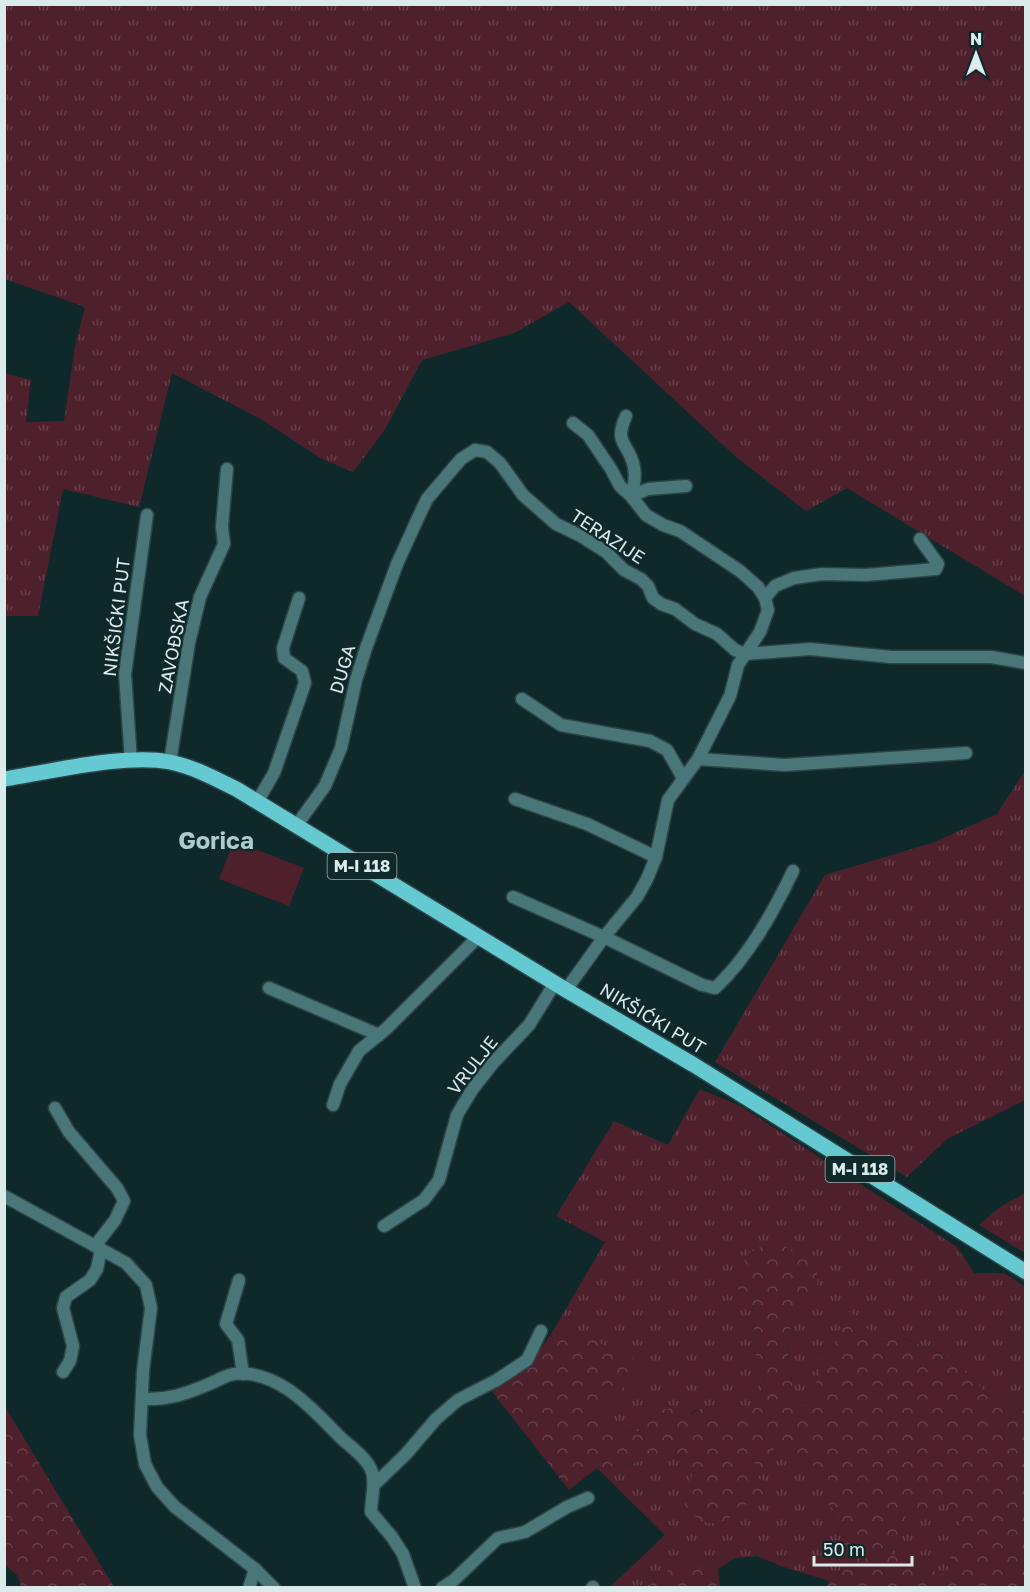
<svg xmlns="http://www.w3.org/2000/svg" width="1030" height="1592" font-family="'Golos Text',sans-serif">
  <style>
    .grass { fill: url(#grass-tufts) }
    .forest { fill: url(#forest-crowns); fill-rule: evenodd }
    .pitch { fill: #4e202b }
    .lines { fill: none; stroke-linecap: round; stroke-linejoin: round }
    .street-casing { stroke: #2c4446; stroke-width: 15 }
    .primary-casing { stroke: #2c4446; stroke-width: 18 }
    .street { stroke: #497679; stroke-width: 12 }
    .primary { stroke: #64c9d0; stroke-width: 15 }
    .labels { text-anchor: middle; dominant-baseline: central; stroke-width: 4.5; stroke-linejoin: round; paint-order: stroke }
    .shield { fill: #0f292b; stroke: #9eb0b1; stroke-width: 1.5 }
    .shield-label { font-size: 16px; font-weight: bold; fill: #dbeaeb }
    .street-label { font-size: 18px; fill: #dbeaeb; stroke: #0f292b }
    .district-label { font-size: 24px; font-weight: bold; fill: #accbcc; stroke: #0f292b }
  </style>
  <defs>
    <pattern id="grass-tufts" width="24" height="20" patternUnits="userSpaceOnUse" patternTransform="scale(1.5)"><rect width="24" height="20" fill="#4e202b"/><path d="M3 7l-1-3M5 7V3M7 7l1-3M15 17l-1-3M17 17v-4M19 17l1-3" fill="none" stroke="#67414a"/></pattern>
    <pattern id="forest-crowns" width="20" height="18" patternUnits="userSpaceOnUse" patternTransform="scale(1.5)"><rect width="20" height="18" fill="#4e202b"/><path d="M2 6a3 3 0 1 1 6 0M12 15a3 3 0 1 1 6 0" fill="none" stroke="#67414a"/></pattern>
  </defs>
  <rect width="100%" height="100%" fill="#0f292b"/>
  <!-- grass -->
  <g class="grass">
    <path d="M4,5H1025V596L847,488L806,511L736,457L569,302L514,333L422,360L384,431L353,472L322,459L261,419L172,373L139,507L63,489L38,616H7L5,618V373L31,380L26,422L64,421L75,347L85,307L5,279Z"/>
    <path d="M1025,771V1100L947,1139L907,1177L715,1062L825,875L932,843L997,814Z"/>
    <path d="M700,1089L742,1107L957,1247L974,1273H1004L1025,1287V1411L989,1396L951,1358L900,1336L881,1342L841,1323L838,1338L823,1355L811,1403L795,1402L788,1354L792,1316L818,1290L752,1301L756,1361L764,1374L760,1401L739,1420L704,1407L647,1432L610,1429L601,1409L628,1383L645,1373L613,1354L589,1334L569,1339L553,1331L605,1242L556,1216L614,1121L668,1145Z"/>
    <path d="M1025,1193V1253L979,1225L1000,1207Z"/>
    <path d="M787,1445L828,1477L826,1503L833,1509L834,1526L846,1539L836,1558L843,1571L829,1581L781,1566L757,1556L735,1558L718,1569L704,1560L677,1563L650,1585L610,1587L665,1535L597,1468L632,1464L663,1453L688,1461L693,1471L748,1474L753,1461L772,1460L774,1447Z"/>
    <path d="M946,1502L962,1526L953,1542L947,1574H941L892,1554C892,1535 902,1531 907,1513L922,1517L937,1503Z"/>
  </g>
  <!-- forest -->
  <g class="forest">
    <path d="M778,1242L816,1263L818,1290L792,1316L788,1354L795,1402L811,1403L823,1355L838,1338L841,1323L850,1311L881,1342L899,1336L951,1358L989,1396L1025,1411V1587H826L829,1581L843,1571L832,1547L846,1539L834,1526L833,1509L826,1503L828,1477L787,1445L774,1447L772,1460L765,1469L753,1462L748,1474L756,1476L771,1486L770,1499L739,1506L723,1525L700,1521L684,1507L693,1471L687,1461L663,1453L632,1464L597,1468L569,1490L487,1385L527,1360L535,1342L543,1346L553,1331L569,1339L589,1334L613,1354L629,1353L645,1374L628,1383L601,1409L610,1429L647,1432L646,1418L653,1411L680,1407L691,1414L704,1407L740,1419L760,1401L764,1374L756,1361L752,1301L731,1282L751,1250ZM946,1502L962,1526L953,1542L947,1574H941L892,1554C892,1535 902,1531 907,1513L922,1517L937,1503Z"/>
    <path d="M4,1405L114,1587H21L18,1576L5,1565Z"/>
    <path d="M704,1560L718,1569L720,1587H614L650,1585L677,1563Z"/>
  </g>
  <!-- pitch -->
  <path class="pitch" d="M234,841L304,868L289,906L219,879Z"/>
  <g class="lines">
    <!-- street casing -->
    <g class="street-casing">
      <g id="street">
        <path d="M626,416C613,445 629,442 634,467C636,477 634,487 631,496"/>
        <path d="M631,496L648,489L686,486"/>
        <path d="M765,598L775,586L794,578L822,574L866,575L936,569L938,564L920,539"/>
        <path d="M522,699L561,725L650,741L667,750L683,778"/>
        <path d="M698,759L785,765L966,753"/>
        <path d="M131,761L125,674L147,515"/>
        <path d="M170,762L189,643L200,597L224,544L222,526L227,469"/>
        <path d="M515,799L587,824L656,857"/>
        <path d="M257,802L274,773L305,683L302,671L284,658L283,648L299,598"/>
        <path d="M296,826L325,786L341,748L356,680L366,648L397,564L418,518L427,499L461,459L475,450L487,452L500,463L523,495L556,524L579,535L606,552L624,570L641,579L648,586L653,598L661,604L675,609L695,624L717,634L735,650L745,654L810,649L891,657H991L1026,663"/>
        <path d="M513,897L604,937L702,985L715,988C748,958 774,911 793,871"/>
        <path d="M269,988L379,1035"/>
        <path d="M566,990L604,937L637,897L647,879L656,857L668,800L698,759L730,696L738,665L760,632L768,610L765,598L758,587L740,571L680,531L663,525L646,515L631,496L620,486L611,469L588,435L573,423"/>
        <path d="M333,1105L340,1084L359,1051L386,1029L479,936"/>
        <path d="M55,1108L69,1132L117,1188L124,1201L115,1220L95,1246"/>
        <path d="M4,1196L126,1263L146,1285L151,1308L143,1371L140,1435L145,1464L157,1487L175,1507L255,1569L274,1588"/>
        <path d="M384,1226L424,1200L439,1180L457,1115L472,1090L493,1063L529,1025L555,983"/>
        <path d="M239,1280L226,1324L238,1340L243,1374"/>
        <path d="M63,1372L70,1361L73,1346L63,1308L66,1297L90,1280L97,1269L101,1249"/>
        <path d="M143,1399C168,1400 186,1394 209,1384C217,1381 226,1375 234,1374C279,1369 313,1410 341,1438C351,1447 368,1459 372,1472C376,1485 371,1499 371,1512L392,1537L403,1554L415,1588"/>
        <path d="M375,1484L406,1454L436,1419L458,1400L497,1380L527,1360L541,1331"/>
        <path d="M249,1588L255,1569"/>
        <path d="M442,1588L454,1580L498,1538L525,1532L567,1507L588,1498"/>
        <path d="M592,1588L593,1587"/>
      </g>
    </g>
    <!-- primary casing -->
    <g class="primary-casing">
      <path id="primary" d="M4,779C50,772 126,753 170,762C194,767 216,779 238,790L566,990L694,1065L1026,1272"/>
    </g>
    <!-- street -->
    <use href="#street" class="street"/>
    <!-- primary -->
    <use href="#primary" class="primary"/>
  </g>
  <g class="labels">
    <!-- shield labels -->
    <g class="shield">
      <rect x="327.5" y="853" width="69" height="26" rx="4.5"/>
      <rect x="825.5" y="1156" width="69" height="26" rx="4.5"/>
    </g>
    <g class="shield-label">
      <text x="362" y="866">M-I 118</text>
      <text x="860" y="1169">M-I 118</text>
    </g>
    <!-- street labels -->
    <g class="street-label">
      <text transform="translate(608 536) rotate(33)">TERAZIJE</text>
      <text transform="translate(116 617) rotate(-83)">NIKŠIĆKI PUT</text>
      <text transform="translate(173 646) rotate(-79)">ZAVOĐSKA</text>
      <text transform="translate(342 669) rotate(-74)">DUGA</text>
      <text transform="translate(653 1018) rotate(31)">NIKŠIĆKI PUT</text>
      <text transform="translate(472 1065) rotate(-52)">VRULJE</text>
    </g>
    <!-- district labels -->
    <g class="district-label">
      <text x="216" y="839">Gorica</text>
    </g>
  </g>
  <!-- border -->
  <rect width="1030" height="1592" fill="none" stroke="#dbeaeb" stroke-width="12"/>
  <!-- north arrow -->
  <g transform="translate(976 54)" stroke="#0f292b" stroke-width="4.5" paint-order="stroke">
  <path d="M0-4.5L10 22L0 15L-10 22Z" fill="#dbeaeb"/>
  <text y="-9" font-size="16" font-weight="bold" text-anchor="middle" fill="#dbeaeb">N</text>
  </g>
  <!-- scale -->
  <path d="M814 1556v9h98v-9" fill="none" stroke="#dbeaeb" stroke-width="3"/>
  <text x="823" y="1556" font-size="18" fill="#dbeaeb" stroke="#0f292b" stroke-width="4.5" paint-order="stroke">50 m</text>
</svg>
